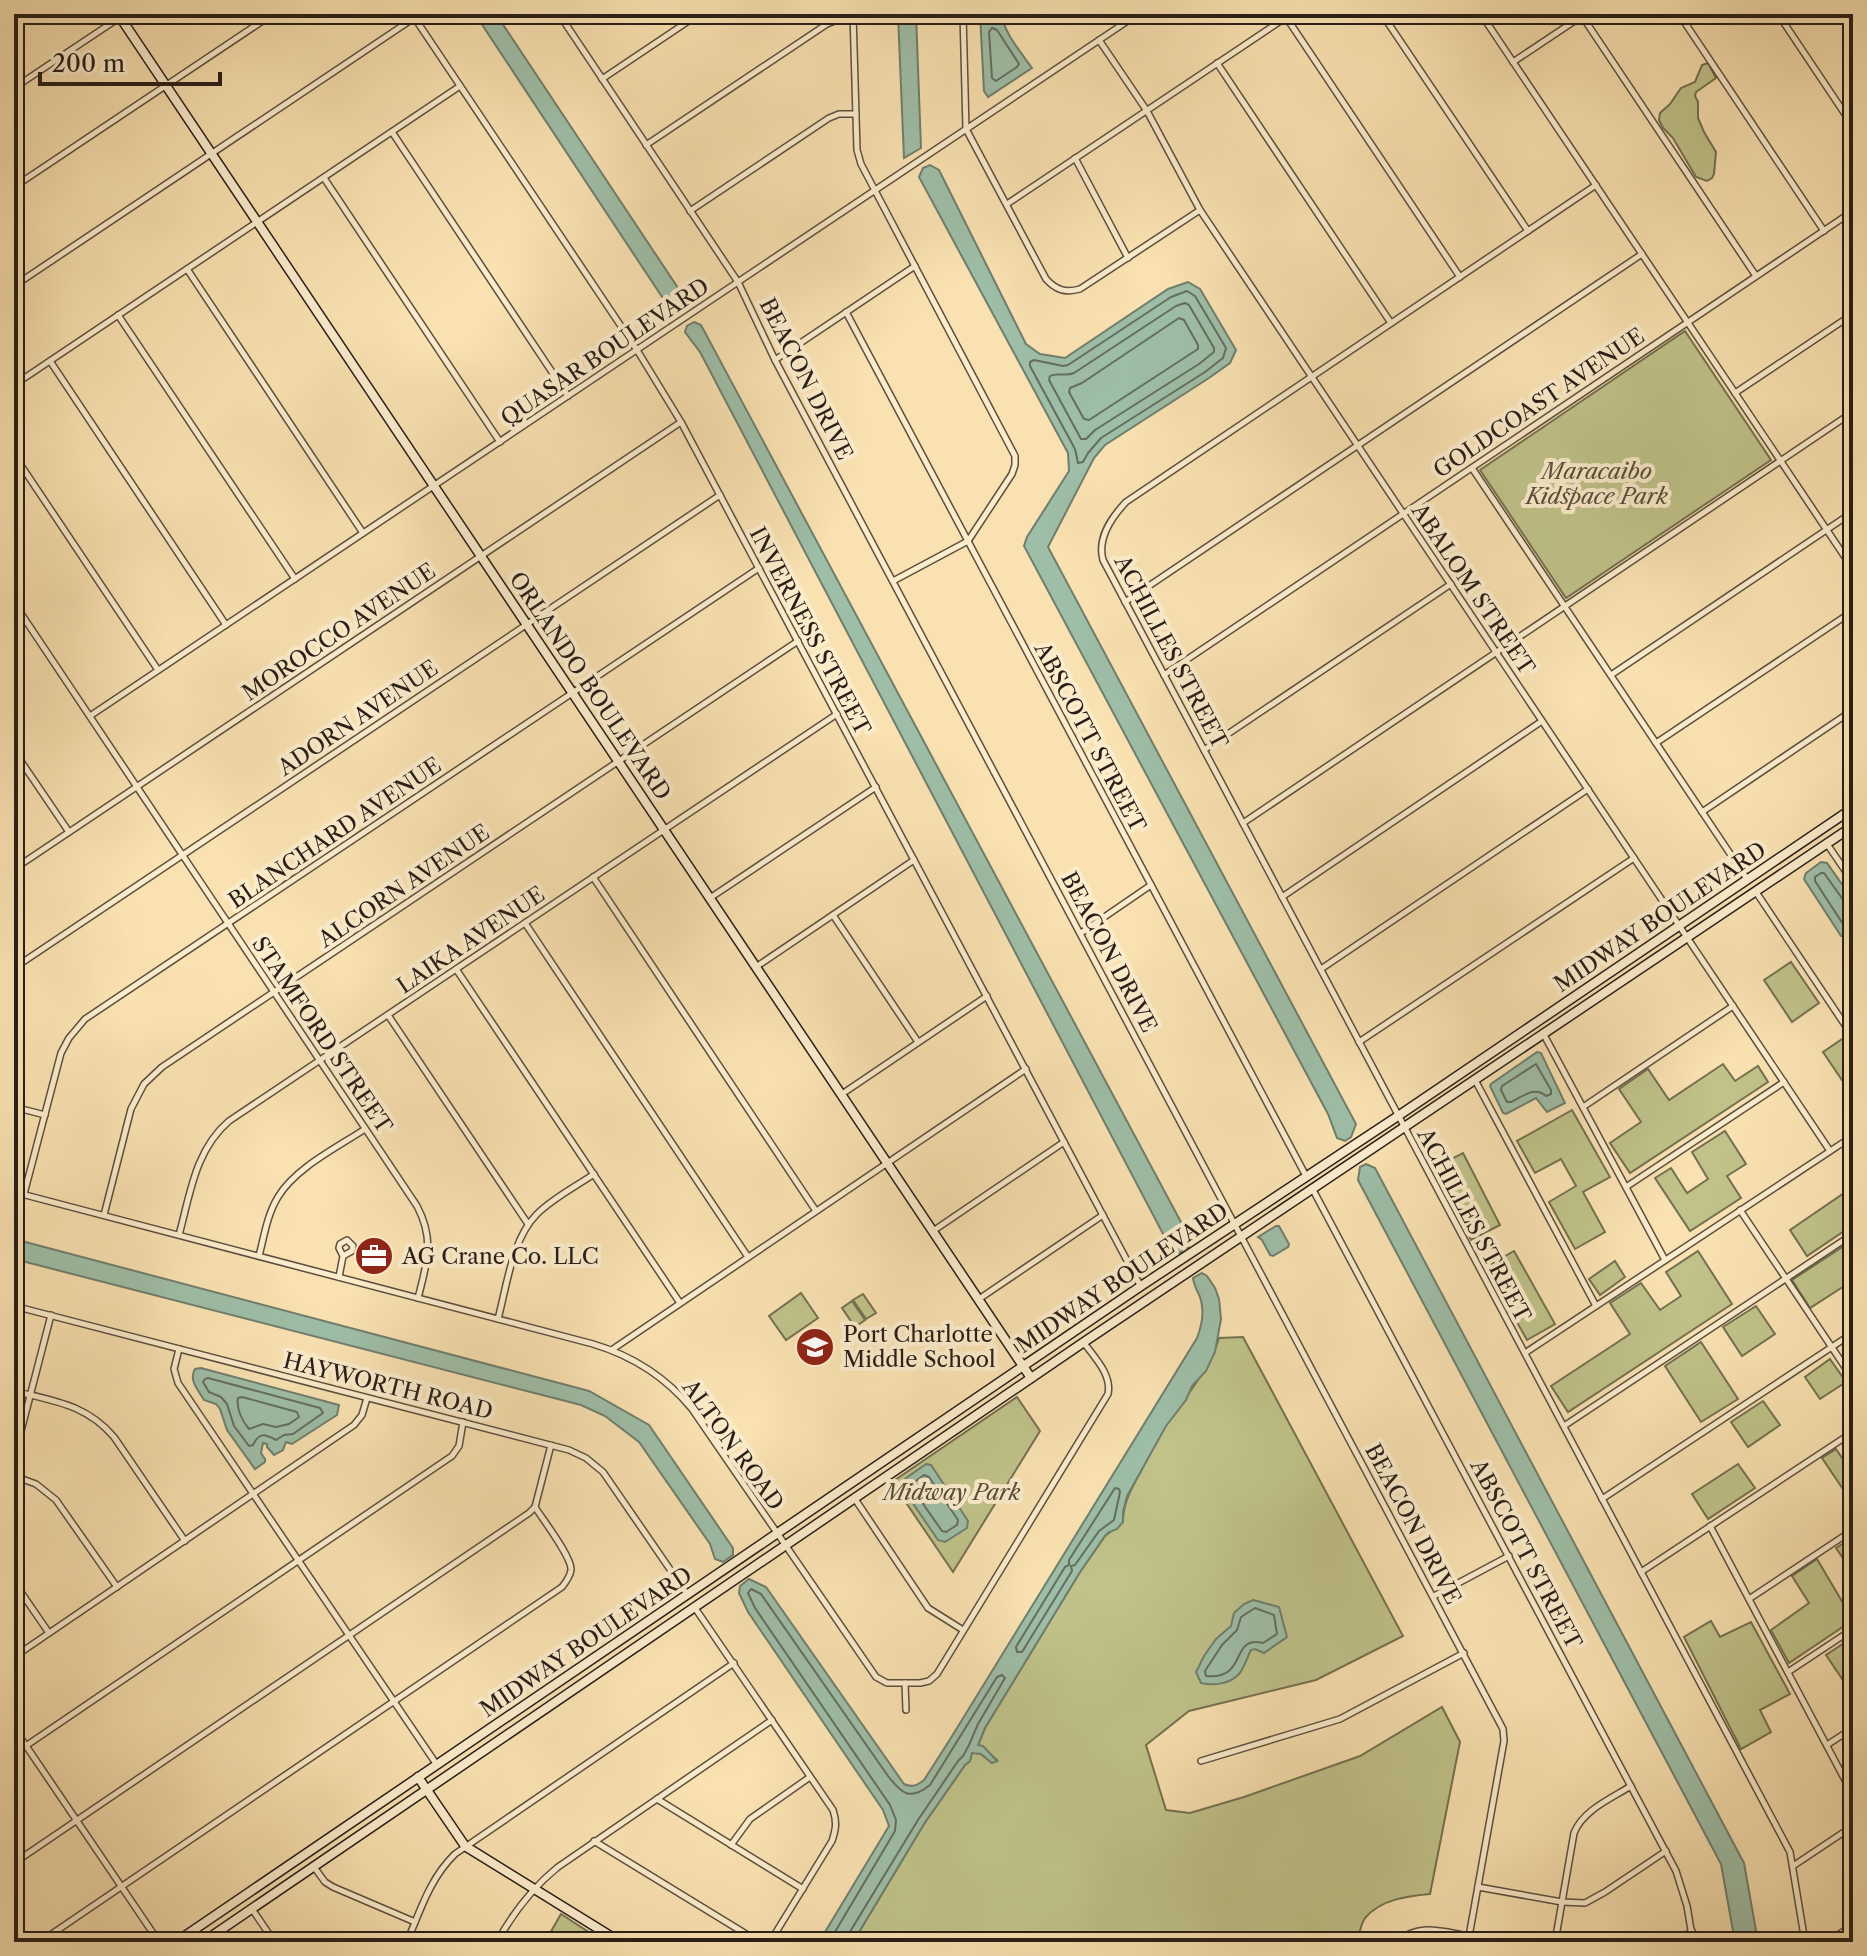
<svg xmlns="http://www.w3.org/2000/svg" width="1867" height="1956" font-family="'Libre Caslon Text',serif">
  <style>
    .green { fill: #c0c28a; stroke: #747050; stroke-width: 2 }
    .water { fill: #9ebea7; stroke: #6f7e6d; stroke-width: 2 }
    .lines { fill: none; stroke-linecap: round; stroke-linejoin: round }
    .shore { stroke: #636e5f; stroke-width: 2 }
    .street-casing { stroke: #5c4f3e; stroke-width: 8 }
    .secondary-casing { stroke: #281e17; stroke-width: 11 }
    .street { stroke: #fbeccc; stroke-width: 5 }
    .secondary { stroke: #fbeccc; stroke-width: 8 }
    .labels { text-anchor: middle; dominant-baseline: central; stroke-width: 8; stroke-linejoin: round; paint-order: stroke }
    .street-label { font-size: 22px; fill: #281e17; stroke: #fbeccc }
    .park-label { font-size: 22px; font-style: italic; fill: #564f3a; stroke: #fbeccc }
    .poi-label { font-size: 22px; fill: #281e17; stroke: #fbeccc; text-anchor: start }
  </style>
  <rect width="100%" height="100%" fill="#f9e1b1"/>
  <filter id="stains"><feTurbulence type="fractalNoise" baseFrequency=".0025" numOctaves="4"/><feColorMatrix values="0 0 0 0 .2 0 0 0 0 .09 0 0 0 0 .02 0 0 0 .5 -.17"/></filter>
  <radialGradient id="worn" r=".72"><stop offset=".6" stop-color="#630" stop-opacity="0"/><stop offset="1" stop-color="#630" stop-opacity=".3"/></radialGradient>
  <!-- green -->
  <g class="green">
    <path d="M1708,63L1716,78L1696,92L1695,96L1698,102V118L1704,132L1716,152L1714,174L1712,178L1707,181L1696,177L1673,138L1663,128L1659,120L1660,113L1670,104L1681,88L1695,82L1702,65Z"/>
    <path d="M1685,331L1771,460L1566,598L1480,470Z"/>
    <path d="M1791,962L1819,1003L1792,1022L1764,980Z"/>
    <path d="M1842,1039L1853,1054V1110L1844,1097L1850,1092L1823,1052Z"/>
    <path d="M1723,1064L1735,1081L1758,1066L1768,1082L1630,1173L1610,1143L1641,1122L1619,1089L1648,1069L1669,1100Z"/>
    <path d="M1572,1110L1610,1177L1583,1192L1605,1232L1575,1249L1549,1202L1576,1186L1561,1159L1535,1173L1517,1141Z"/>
    <path d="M1725,1131L1746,1164L1727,1176L1741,1198L1690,1231L1655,1178L1671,1168L1687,1193L1708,1179L1692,1152Z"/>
    <path d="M1463,1153L1500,1225L1471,1240L1434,1168Z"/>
    <path d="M1853,1187V1225L1807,1256L1790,1230Z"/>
    <path d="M1853,1240V1288L1849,1283L1810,1308L1792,1280Z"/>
    <path d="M1514,1251L1555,1324L1527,1340L1486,1267Z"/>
    <path d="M1698,1251L1732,1304L1568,1412L1551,1386L1630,1334L1610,1303L1641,1283L1660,1310L1681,1296L1666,1272Z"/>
    <path d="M1615,1261L1625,1277L1600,1295L1589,1279Z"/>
    <path d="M801,1293L818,1318L786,1340L769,1316Z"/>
    <path d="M863,1294L876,1313L866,1319L853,1300Z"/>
    <path d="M852,1301L865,1320L855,1327L842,1308Z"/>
    <path d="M1756,1306L1775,1334L1742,1356L1723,1327Z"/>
    <path d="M1243,1337L1403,1636L1316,1680L1189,1711L1146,1745L1166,1810L1190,1813L1244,1797L1360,1756L1442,1707L1460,1742L1430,1894C1408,1896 1381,1899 1365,1918C1361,1924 1359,1934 1357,1942H853L924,1824L965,1765L970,1761L972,1752L981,1754L992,1763L997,1760L983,1747L978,1745L985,1728L1080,1572L1105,1536L1123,1522C1123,1502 1132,1488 1141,1471C1149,1456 1157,1441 1165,1427C1184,1397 1209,1372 1219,1338Z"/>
    <path d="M1701,1342L1738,1399L1701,1422L1665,1366Z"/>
    <path d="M1830,1359L1846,1382L1820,1399L1805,1377Z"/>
    <path d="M1017,1397L1040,1431L953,1572L892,1482Z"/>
    <path d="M1763,1401L1780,1425L1748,1447L1731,1422Z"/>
    <path d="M1836,1449L1853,1474V1504L1822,1458Z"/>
    <path d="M1738,1464L1755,1488L1708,1519L1692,1494Z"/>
    <path d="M1853,1537V1573L1836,1548Z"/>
    <path d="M1817,1559L1853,1620L1789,1663L1771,1630L1809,1603L1792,1576Z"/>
    <path d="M1711,1621L1720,1637L1751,1622L1790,1694L1760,1710L1771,1732L1741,1749L1684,1637Z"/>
    <path d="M1853,1637V1695L1826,1655Z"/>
    <path d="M561,1914L604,1942H545Z"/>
  </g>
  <!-- water -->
  <g class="water">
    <path d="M475,14H496L688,303L672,312Z"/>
    <path d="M898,14H916L921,148L904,158Z"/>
    <path d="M980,14H1001C1005,34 1020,51 1032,68L988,97L984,91Z"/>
    <path d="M930,165L939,170L1026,344L1040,354L1065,358L1168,289L1188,282L1200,289L1236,350L1230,363L1209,378L1105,445L1094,458L1048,547L1356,1124L1351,1137L1345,1141L1337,1138L1328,1114L1024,546L1027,537L1069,471L1068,453L919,177L923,168Z"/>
    <path d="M694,322L701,325L1190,1239L1189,1247L1180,1253L1172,1251L700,352L685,332L687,326Z"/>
    <path d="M1821,862L1827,863L1853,900V931L1845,937L1841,936L1804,879L1806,873Z"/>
    <path d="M1537,1052L1541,1053L1565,1103L1547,1112L1536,1098L1506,1114L1503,1113L1490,1086L1491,1084Z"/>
    <path d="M1366,1164L1375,1168L1744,1863L1758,1942H1735L1721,1864L1358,1180L1360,1167Z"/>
    <path d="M1276,1226H1279L1289,1244L1288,1247L1273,1256L1270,1255L1262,1240L1258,1237Z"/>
    <path d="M14,1239L589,1391L649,1425L733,1548V1555L723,1562L715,1559L710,1544L639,1442L605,1416L581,1405L14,1259Z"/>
    <path d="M1202,1273L1207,1276L1215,1288L1219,1299L1221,1319L1215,1352L1206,1371L1192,1386L1186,1400L1166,1426L1127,1496L1123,1512V1522L1117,1529L1109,1532L1105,1536L1080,1572L985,1728L978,1745L983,1746L997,1761L992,1763L981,1754L972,1753L970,1761L965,1765L924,1824L853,1942H819L889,1826L883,1810L748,1612L739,1593L740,1586L749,1579L766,1587L904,1784C913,1788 917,1785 924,1780L949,1741L1197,1338C1202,1325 1205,1311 1200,1297C1197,1290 1194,1286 1193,1278Z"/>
    <path d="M201,1368L339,1405L337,1415L292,1444L286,1442L283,1450L274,1455L267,1447V1444L263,1443L261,1453L265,1459V1462L255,1469L227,1430L220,1409L216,1404L204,1400C199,1391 188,1380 195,1369Z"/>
    <path d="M926,1464L931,1465L968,1521L967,1528L945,1542L938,1540L901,1486L902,1481Z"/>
    <path d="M1253,1600L1279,1607L1287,1637L1264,1653L1255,1649L1251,1650C1247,1657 1245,1667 1239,1674C1230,1684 1213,1686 1201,1683L1196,1672L1204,1656L1216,1639L1231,1626L1234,1613L1244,1604Z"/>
  </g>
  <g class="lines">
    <!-- shore -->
    <g class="shore">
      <path d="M992,28L997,30L1019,64L1017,67L996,81L992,78L989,32Z"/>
      <path d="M1187,291L1195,296L1226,348L1223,358L1205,372L1101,438L1088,453L1083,462L1078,463L1075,449L1030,366V362L1034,360L1063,366L1068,365L1171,297Z"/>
      <path d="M1185,303L1189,305L1214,348V352L1199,364L1095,430L1086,439H1081L1049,380L1050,376C1057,372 1066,377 1074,373L1176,306Z"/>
      <path d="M1179,318L1184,320L1198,345V349L1089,420L1084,419L1069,392L1070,388L1082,383Z"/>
      <path d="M1853,904L1844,901L1824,873H1821L1815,877V881L1843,924L1853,925"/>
      <path d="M1536,1064L1551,1090V1094L1546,1096C1534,1086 1524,1096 1511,1102H1507L1501,1090L1502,1086Z"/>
      <path d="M208,1378L320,1408L323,1413L293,1434L284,1435L276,1440C265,1434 259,1432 253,1445L249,1446L234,1426L227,1404L221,1397L209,1392L203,1382L205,1379Z"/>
      <path d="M242,1397L297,1412L299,1417L289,1424L276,1427L263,1424L249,1429C242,1421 236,1408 238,1398Z"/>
      <path d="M924,1475L929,1477L958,1520L957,1525L946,1532L942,1531L912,1488L913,1483Z"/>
      <path d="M1115,1488L1119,1489L1120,1492L1114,1520L1099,1531L1075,1565L1071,1566L1072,1571L1022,1652H1017L1016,1647L1065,1567L1069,1565V1560Z"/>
      <path d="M1255,1608L1274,1615L1277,1634L1263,1643C1229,1635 1249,1680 1206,1676L1205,1671L1222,1645L1237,1630L1241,1617Z"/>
      <path d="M829,1942L895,1831L896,1820L890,1805L755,1608L748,1593L751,1589L761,1594L888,1776C902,1794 910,1801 930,1785L997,1677L1002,1675L1005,1678L978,1724L969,1745L963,1756L958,1761L918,1820L848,1935L847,1942"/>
    </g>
    <!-- street casing -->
    <g class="street-casing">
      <g id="street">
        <path d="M412,14L637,350L681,422L1140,1285"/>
        <path d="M559,14L738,282L775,360L1503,1729L1504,1741L1468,1942"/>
        <path d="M853,14L857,150L861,164L1015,456V465L1012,474L968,541L893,581"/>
        <path d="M963,14L966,129L1046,279C1056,290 1065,293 1080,289L1200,210"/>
        <path d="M1382,14L1528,231"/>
        <path d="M1481,14L1853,569"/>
        <path d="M1679,14L1824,231"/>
        <path d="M1778,14L1853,126"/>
        <path d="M1582,16L1756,276"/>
        <path d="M1286,17L1460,277"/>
        <path d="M1099,40L1147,111L1200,210L1830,1151"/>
        <path d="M1513,62L1585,14"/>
        <path d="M1217,63L1391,323"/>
        <path d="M602,79L699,14"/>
        <path d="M14,88L125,14"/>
        <path d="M392,132L568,396"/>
        <path d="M646,145L827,24L837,20H854"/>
        <path d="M1075,158L1128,258"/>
        <path d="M324,178L500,442"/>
        <path d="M1596,185L1126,502C1111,518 1097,538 1103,560L1790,1852L1805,1942"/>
        <path d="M14,187L273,14"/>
        <path d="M1007,204L1291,14"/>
        <path d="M690,211L829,118L839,114H856"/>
        <path d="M187,269L363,533"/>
        <path d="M14,286L414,18"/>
        <path d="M846,312L1306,1176"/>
        <path d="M118,315L295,579"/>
        <path d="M775,360L915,266"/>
        <path d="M50,361L226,625"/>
        <path d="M14,385L460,86"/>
        <path d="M1735,393L1853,314"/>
        <path d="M14,455L158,670"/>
        <path d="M1472,468L1747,879"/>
        <path d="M1125,602L1642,254"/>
        <path d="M14,603L417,1206C435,1240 427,1263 418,1298"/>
        <path d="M1164,675L1853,211"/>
        <path d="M1611,675L1853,512"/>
        <path d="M90,716L1138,14"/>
        <path d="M1656,743L1853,611"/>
        <path d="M1204,750L1451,584"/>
        <path d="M14,751L69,832"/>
        <path d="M1702,812L1853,710"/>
        <path d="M1243,823L1853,412"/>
        <path d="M1827,844L1853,882"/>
        <path d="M14,869L681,422"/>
        <path d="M593,877L816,1211"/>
        <path d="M1756,892L1853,1037"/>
        <path d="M1282,897L1542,721"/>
        <path d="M710,898L876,787"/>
        <path d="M833,915L918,1042"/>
        <path d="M525,923L748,1257"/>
        <path d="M1081,933L1151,885"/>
        <path d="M756,967L914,860"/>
        <path d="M14,968L720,495"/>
        <path d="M456,969L680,1303"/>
        <path d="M1321,969L1588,789"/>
        <path d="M388,1015L528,1224"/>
        <path d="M1543,1033L1665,1260"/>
        <path d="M1359,1042L1634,858"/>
        <path d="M1475,1080L1596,1306"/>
        <path d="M842,1094L987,996"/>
        <path d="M14,1107L45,1115"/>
        <path d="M1583,1107L1733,1006"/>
        <path d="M1626,1187L1784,1082"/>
        <path d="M1312,1188L1676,1871L1687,1906L1693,1942"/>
        <path d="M14,1192L593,1344C633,1356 665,1376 692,1409L876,1677L887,1683H920L929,1681L937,1674L1108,1394C1112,1375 1095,1358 1084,1343"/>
        <path d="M24,1194L61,1053L69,1038L85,1019L759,568"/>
        <path d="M1740,1210L1853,1379"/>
        <path d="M104,1215L131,1109L144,1084L162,1067L798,641"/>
        <path d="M933,1231L1064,1142"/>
        <path d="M179,1235C190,1195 195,1150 229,1121L837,714"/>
        <path d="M259,1256C264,1237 267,1215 278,1197C295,1168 338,1147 365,1129"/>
        <path d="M339,1277L343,1256L352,1251L353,1246L347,1240L340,1244L339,1248L343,1256"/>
        <path d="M979,1299L1103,1215"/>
        <path d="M14,1306L569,1450L586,1458L603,1472L687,1594"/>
        <path d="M498,1319C507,1285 512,1239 537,1214C553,1198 575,1187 594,1174"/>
        <path d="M179,1349L174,1369L178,1383L437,1765"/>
        <path d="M613,1349L1026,1069"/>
        <path d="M1525,1353L1853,1136"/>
        <path d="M14,1391C53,1401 86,1404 114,1437L185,1541"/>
        <path d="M1564,1426L1853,1234"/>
        <path d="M14,1458L51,1315"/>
        <path d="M14,1476L36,1484L56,1500L117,1587"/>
        <path d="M855,1499L928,1608L963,1630"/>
        <path d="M1602,1499L1853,1333"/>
        <path d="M1710,1526L1853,1795"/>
        <path d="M1641,1572L1853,1432"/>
        <path d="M14,1582L49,1633"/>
        <path d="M1434,1596L1509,1556"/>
        <path d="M1749,1599L1853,1530"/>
        <path d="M695,1608L833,1810C837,1822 836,1829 832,1841L770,1942"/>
        <path d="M14,1657L354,1425L362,1415L367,1398"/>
        <path d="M1788,1672L1853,1629"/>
        <path d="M905,1683L906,1710"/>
        <path d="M14,1728L159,1942"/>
        <path d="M1827,1745L1853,1728"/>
        <path d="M14,1754L452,1456L459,1446L463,1422"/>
        <path d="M1201,1761L1340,1719L1464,1653"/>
        <path d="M657,1799L803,1889"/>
        <path d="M594,1841L759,1942"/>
        <path d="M731,1845L750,1819L810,1777"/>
        <path d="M14,1863L529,1513L535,1507L551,1445"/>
        <path d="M1793,1866L1853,1826"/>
        <path d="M314,1867L325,1882L333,1887L415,1922"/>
        <path d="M1478,1887L1562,1902L1585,1903L1605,1892L1666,1851"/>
        <path d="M252,1909L269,1934L286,1942"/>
        <path d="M40,1942L562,1587C566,1582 570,1577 571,1570C572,1557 543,1520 535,1507"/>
        <path d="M407,1942C420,1911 430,1878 455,1854L734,1663"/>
        <path d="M497,1942C513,1913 532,1888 558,1867L772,1720"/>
        <path d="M1398,1942C1418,1922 1444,1932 1469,1936"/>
        <path d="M1555,1942L1574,1833C1583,1810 1612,1798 1631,1786"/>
        <path d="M1676,1942L1692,1931"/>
        <path d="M1827,1942L1853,1925"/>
      </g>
    </g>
    <!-- secondary casing -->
    <g class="secondary-casing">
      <g id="secondary">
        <path d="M118,14L1031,1378"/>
        <path d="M418,1777L465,1846L620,1942"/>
        <path d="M176,1942L1141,1286L1398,1116L1853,808"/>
        <path d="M203,1942L1084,1342L1853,826"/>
      </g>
    </g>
    <!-- street -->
    <use href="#street" class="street"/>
    <!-- secondary -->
    <use href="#secondary" class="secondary"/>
  </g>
  <!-- icons -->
  <defs>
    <g id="office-disc" transform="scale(2)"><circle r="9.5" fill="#8f2418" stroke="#fbeccc"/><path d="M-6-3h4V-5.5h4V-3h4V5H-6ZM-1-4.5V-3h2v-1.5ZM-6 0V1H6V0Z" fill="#fff"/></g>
    <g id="school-disc" transform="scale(2)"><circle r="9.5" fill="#8f2418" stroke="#fbeccc"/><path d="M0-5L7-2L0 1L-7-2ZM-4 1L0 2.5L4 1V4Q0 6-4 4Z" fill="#fff"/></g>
  </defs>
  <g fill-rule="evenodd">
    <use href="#office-disc" x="374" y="1256"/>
    <use href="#school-disc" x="815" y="1347"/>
  </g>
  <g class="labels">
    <!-- street labels -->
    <g class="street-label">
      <text transform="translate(605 352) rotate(-34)">QUASAR BOULEVARD</text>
      <text transform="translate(806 379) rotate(63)">BEACON DRIVE</text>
      <text transform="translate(1539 403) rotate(-34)">GOLDCOAST AVENUE</text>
      <text transform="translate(1473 589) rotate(56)">ABALOM STREET</text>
      <text transform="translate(810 631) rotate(62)">INVERNESS STREET</text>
      <text transform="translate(339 632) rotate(-34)">MOROCCO AVENUE</text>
      <text transform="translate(1171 652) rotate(62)">ACHILLES STREET</text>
      <text transform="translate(590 686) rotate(56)">ORLANDO BOULEVARD</text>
      <text transform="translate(358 718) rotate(-34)">ADORN AVENUE</text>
      <text transform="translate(1090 737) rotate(62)">ABSCOTT STREET</text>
      <text transform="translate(335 833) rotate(-34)">BLANCHARD AVENUE</text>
      <text transform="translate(404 886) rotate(-34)">ALCORN AVENUE</text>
      <text transform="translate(1660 917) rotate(-34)">MIDWAY BOULEVARD</text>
      <text transform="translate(471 940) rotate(-34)">LAIKA AVENUE</text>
      <text transform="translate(1109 952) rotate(62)">BEACON DRIVE</text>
      <text transform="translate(322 1035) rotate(56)">STAMFORD STREET</text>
      <text transform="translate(1474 1225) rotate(62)">ACHILLES STREET</text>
      <text transform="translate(1122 1278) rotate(-34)">MIDWAY BOULEVARD</text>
      <text transform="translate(388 1386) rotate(14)">HAYWORTH ROAD</text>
      <text transform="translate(733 1445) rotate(54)">ALTON ROAD</text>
      <text transform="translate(1413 1524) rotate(62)">BEACON DRIVE</text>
      <text transform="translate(1526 1554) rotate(62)">ABSCOTT STREET</text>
      <text transform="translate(586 1642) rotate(-34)">MIDWAY BOULEVARD</text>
    </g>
    <!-- park labels -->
    <g class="park-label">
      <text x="1597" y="471">Maracaibo<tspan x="1597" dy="25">Kidspace Park</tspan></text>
      <text x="952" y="1492">Midway Park</text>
    </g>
    <!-- poi labels -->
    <g class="poi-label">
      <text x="402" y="1256">AG Crane Co. LLC</text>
      <text x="843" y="1334">Port Charlotte<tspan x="843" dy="25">Middle School</tspan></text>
    </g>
  </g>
  <!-- margin -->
  <rect width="1867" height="1956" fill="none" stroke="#f9e1b1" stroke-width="48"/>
  <rect x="16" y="16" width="1835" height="1924" fill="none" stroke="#281e17" stroke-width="4"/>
  <rect x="24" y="24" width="1819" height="1908" fill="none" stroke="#281e17" stroke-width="2"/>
  <!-- scale -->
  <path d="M40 72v12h180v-12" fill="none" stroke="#281e17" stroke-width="4"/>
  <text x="52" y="72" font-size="24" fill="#281e17" stroke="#fbeccc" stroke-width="6" paint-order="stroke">200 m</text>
  <rect width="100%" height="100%" filter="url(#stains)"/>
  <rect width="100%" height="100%" fill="url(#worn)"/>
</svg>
